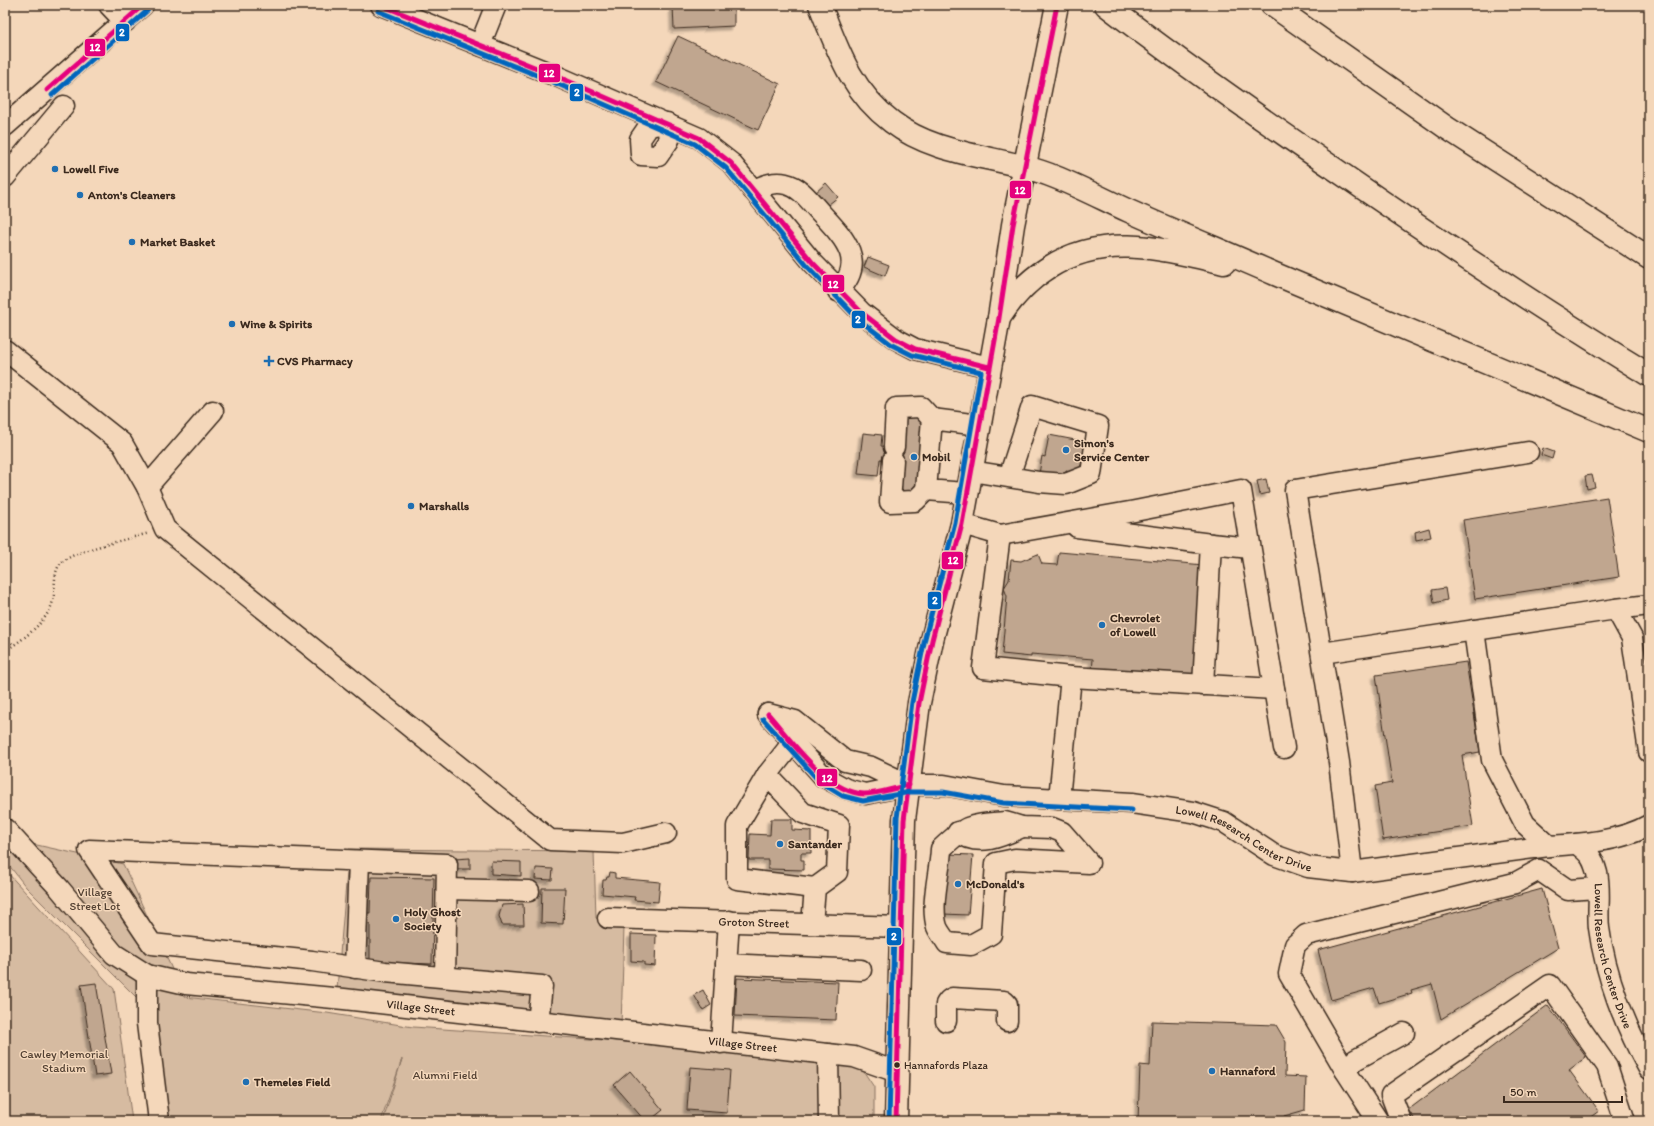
<svg xmlns="http://www.w3.org/2000/svg" width="1654" height="1126" font-family="Itim,sans-serif">
  <style>
    .green { fill: #d6bba1; stroke: #887260 }
    .building { fill: #c0a68f; stroke: #3b2a1e; filter: url(#shadow) }
    .lines { fill: none; stroke-linecap: round; stroke-linejoin: round }
    .minor-casing { stroke: #3b2a1e; stroke-width: 23 }
    .major-casing { stroke: #3b2a1e; stroke-width: 25 }
    .highway-casing { stroke: #3b2a1e; stroke-width: 25 }
    .path { stroke: #3b2a1e; stroke-width: 2.5; stroke-dasharray: 1 3; stroke-linecap: butt }
    .minor { stroke: #f4d7ba; stroke-width: 20 }
    .major { stroke: #f4d7ba; stroke-width: 22 }
    .highway { stroke: #f4d7ba; stroke-width: 22 }
    .bus-1-casing { stroke: #f4d7ba; stroke-width: 8 }
    .bus-2-casing { stroke: #f4d7ba; stroke-width: 8 }
    .bus-1 { stroke: #e5007d; stroke-width: 5 }
    .bus-2 { stroke: #0065bd; stroke-width: 5 }
    .poi-dot { fill: #1f6fb2; stroke: #f4d7ba; stroke-width: 1.5 }
    .bus-dot { fill: #3b2a1e; stroke: #f4d7ba; stroke-width: 1.5 }
    .labels { text-anchor: middle; dominant-baseline: central; stroke-width: 3; stroke-linejoin: round; paint-order: stroke }
    .bus-label { font-size: 11px; fill: #3b2a1e; stroke: #f4d7ba; text-anchor: start }
    .poi-label { font-size: 12px; font-weight: bold; fill: #3b2a1e; stroke: #f4d7ba; text-anchor: start }
    .street-label { font-size: 12px; fill: #3b2a1e; stroke: #f4d7ba }
    .park-label { font-size: 12px; fill: #524032; stroke: #f4d7ba }
    .line-badge { stroke: #f4d7ba; stroke-width: 1.5 }
    .badge-label { font-size: 11px; text-anchor: middle; font-weight: bold; fill: #fff }
  </style>
  <defs>
    <filter id="shadow"><feDropShadow dx="-3.5" dy="3.5" stdDeviation="1" flood-color="#0004"/></filter>
  </defs>
  <rect width="100%" height="100%" fill="#f4d7ba"/>
  <filter id="ink" filterUnits="userSpaceOnUse"><feTurbulence type="fractalNoise" baseFrequency=".025" numOctaves="2"/><feDisplacementMap in="SourceGraphic" scale="8" xChannelSelector="R" yChannelSelector="G"/><feConvolveMatrix kernelMatrix="1 2 1 2 8 2 1 2 1" color-interpolation-filters="sRGB"/></filter>
  <g filter="url(#ink)">
    <!-- green -->
    <g class="green">
      <path d="M5,838L123,864L185,997L327,1013L413,1027L854,1057L874,1087V1121H383L402,1059L381,1121H163L153,1019L158,1013L147,1008L26,887L5,860Z"/>
      <path d="M349,849L594,851L596,918L624,927L621,1027L337,989Z"/>
      <path d="M5,870L114,989L132,1121H5Z"/>
    </g>
    <!-- building -->
    <g class="building">
      <path d="M673,5H734V26L674,29Z"/>
      <path d="M678,36L780,84L758,130L656,82Z"/>
      <path d="M826,183L838,197L824,208L813,195Z"/>
      <path d="M868,257L889,265L885,276L864,267Z"/>
      <path d="M904,415L923,417L915,498L896,496L899,461L880,459L878,476L858,474L863,433L882,435L881,446L901,447Z"/>
      <path d="M1049,435L1086,442L1079,474L1066,471L1065,480L1039,474L1042,456L1045,457Z"/>
      <path d="M1543,448L1554,452L1552,459L1541,455Z"/>
      <path d="M1592,475L1595,487L1587,489L1585,476Z"/>
      <path d="M1266,479L1269,493L1260,495L1257,481Z"/>
      <path d="M1607,497L1619,577L1475,599L1463,520Z"/>
      <path d="M1429,528L1431,537L1416,540L1415,532Z"/>
      <path d="M1059,552L1204,565L1194,678L1092,672L1093,659L1031,654V657L1002,654L1007,596L1004,588L1009,580L1011,560L1021,561L1038,554L1042,564L1057,565Z"/>
      <path d="M1445,588L1447,600L1434,603L1432,590Z"/>
      <path d="M1466,662L1480,752L1462,755L1473,826L1383,840L1375,786L1392,783L1376,675Z"/>
      <path d="M771,819H792V830L811,831V853H801V860H804V870L768,869V860H749L750,834L770,835Z"/>
      <path d="M947,854L973,855L968,915L943,914Z"/>
      <path d="M470,858V869H454V859Z"/>
      <path d="M491,861L521,862V876L491,874Z"/>
      <path d="M536,868L553,869L552,880L535,879Z"/>
      <path d="M610,872L615,873V878L660,882L658,902L634,900L635,897L602,894L603,880H606L607,877H609Z"/>
      <path d="M371,877L434,878L432,964L370,962V924H360V913H370Z"/>
      <path d="M542,888H565L563,924L541,923Z"/>
      <path d="M1542,889L1558,948L1441,1019L1432,984L1411,990L1412,993L1379,1003L1374,988L1331,1000L1318,950Z"/>
      <path d="M523,904L524,925H502L499,916L502,905Z"/>
      <path d="M631,934L656,935L655,966L644,965V962L631,961Z"/>
      <path d="M737,978L838,982L836,1020L735,1016Z"/>
      <path d="M96,983L111,1074L95,1076L81,985Z"/>
      <path d="M703,990L711,1005L703,1010L694,995Z"/>
      <path d="M1548,1005L1586,1057L1569,1070L1599,1111L1585,1121H1416L1408,1110Z"/>
      <path d="M1152,1021L1276,1025L1286,1042L1285,1076L1306,1077L1305,1110L1284,1116V1121H1138L1140,1065L1150,1066Z"/>
      <path d="M690,1067L730,1070L727,1113L687,1110Z"/>
      <path d="M630,1071L663,1110L649,1121H645L614,1085Z"/>
    </g>
    <g class="lines">
      <!-- minor casing -->
      <g class="minor-casing">
        <g id="minor">
          <path d="M109,5L125,22"/>
          <path d="M381,5L554,75L699,138L731,163L813,263L862,313L896,339L915,349L989,367"/>
          <path d="M480,45L496,5"/>
          <path d="M667,123L669,140L658,156L641,155L640,139L649,126Z"/>
          <path d="M5,126L143,5"/>
          <path d="M5,177L64,106"/>
          <path d="M753,190C765,185 774,181 786,184C800,187 809,200 819,211C841,235 869,260 838,291"/>
          <path d="M5,350L122,443L147,487L165,529L550,840L623,843L666,833"/>
          <path d="M894,447L896,408L921,407L932,419"/>
          <path d="M893,460L890,502L915,501L926,490"/>
          <path d="M971,471L1039,482L1066,484L1091,474L1098,426L1032,406L1009,477"/>
          <path d="M147,487L213,411"/>
          <path d="M966,493L926,490L932,419L979,425"/>
          <path d="M962,524L1000,535L1135,511L1241,490L1284,748"/>
          <path d="M1077,527L1211,544L1203,685"/>
          <path d="M1000,535L983,668L1071,677L1274,689"/>
          <path d="M1211,544L1250,548"/>
          <path d="M1616,609L1649,605"/>
          <path d="M1474,630L1492,760L1525,824L1549,846"/>
          <path d="M1322,653L1616,609L1632,638L1649,752"/>
          <path id="s1" d="M768,714L824,777L846,789L865,794L909,785H944L1004,796L1132,803L1193,812L1224,822L1274,855L1308,867L1352,872L1549,846C1580,844 1622,841 1649,825"/>
          <path d="M768,714L795,721L845,761L871,767L909,785"/>
          <path d="M793,742L767,775L803,813L839,825L837,872L815,888L812,924"/>
          <path d="M767,775L737,826V879L815,888"/>
          <path d="M1059,799L1071,677"/>
          <path d="M1005,822L1022,827L1052,828L1062,832L1089,863L1015,859L996,863L991,934L971,945L947,943C944,938 939,932 937,927C930,904 940,873 941,849C967,824 969,825 1005,822Z"/>
          <path id="s2" d="M5,829L59,888L114,954L147,975L186,984L344,999L854,1057L897,1072"/>
          <path d="M958,832C978,848 1003,836 1022,827"/>
          <path id="s3" d="M1577,844C1590,854 1593,858 1597,873C1601,891 1597,911 1599,928C1605,975 1626,1028 1649,1069"/>
          <path d="M1352,872L1339,762L1295,490L1528,452"/>
          <path d="M447,889L529,891"/>
          <path id="s4" d="M608,918L901,927"/>
          <path d="M726,964L861,970"/>
          <path d="M355,968L359,861"/>
          <path d="M147,975V1023L159,1121"/>
          <path d="M445,977L447,864L89,850L152,944L312,961L385,972L542,986L538,1022"/>
          <path d="M946,1021V1004L949,1000L952,998L1004,1001L1007,1004V1021"/>
          <path d="M721,1043L729,921"/>
          <path d="M828,1054L829,1121"/>
          <path d="M1345,1070L1355,1060L1404,1033"/>
          <path d="M1378,1121L1345,1070L1289,974L1295,945L1306,935L1515,883L1539,870L1568,890L1598,888"/>
          <path d="M1401,1121L1391,1095L1550,985L1607,1066L1624,1118"/>
        </g>
      </g>
      <!-- major casing -->
      <g class="major-casing">
        <path id="major" d="M896,1121L904,820L919,703L932,640L962,524L999,318L1013,225L1057,5"/>
      </g>
      <!-- highway casing -->
      <g class="highway-casing">
        <g id="highway">
          <path d="M820,5C838,51 851,91 892,122C939,158 1002,155 1055,177C1080,187 1105,200 1129,211C1178,233 1227,253 1275,274C1400,327 1525,378 1649,431"/>
          <path d="M1106,5C1184,65 1264,121 1345,176C1445,245 1546,312 1649,375"/>
          <path d="M1272,5L1447,128L1649,258"/>
          <path d="M999,318C1012,298 1027,281 1048,268C1104,232 1163,249 1224,263"/>
        </g>
      </g>
      <!-- path -->
      <g class="path">
        <path d="M5,638L14,645"/>
        <path d="M5,651C22,640 46,623 52,604C57,591 51,572 62,562C76,550 129,539 149,533"/>
      </g>
      <!-- minor -->
      <use href="#minor" class="minor"/>
      <!-- major -->
      <use href="#major" class="major"/>
      <!-- highway -->
      <use href="#highway" class="highway"/>
      <!-- bus-1 casing -->
      <g class="bus-1-casing">
        <g id="bus-1">
          <path d="M381,5L554,75L699,138L731,163L813,263L862,313L896,339L915,349L989,367"/>
          <path d="M47,90L143,5"/>
          <path d="M768,714C791,740 827,793 864,794C879,794 894,788 909,785"/>
          <path d="M896,1121L904,820L919,703L932,640L962,524L999,318L1013,225L1057,5"/>
        </g>
      </g>
      <!-- bus-2 casing -->
      <g class="bus-2-casing">
        <g id="bus-2">
          <path d="M378,11L551,81L695,144L726,168L808,267L858,319L892,345L912,355L981,372L955,523L925,638L912,702L897,818L889,1121"/>
          <path d="M52,95L148,10"/>
          <path d="M763,719L820,782L843,796L863,801L910,792H943L1004,803L1132,810"/>
        </g>
      </g>
      <!-- bus-1 -->
      <use href="#bus-1" class="bus-1"/>
      <!-- bus-2 -->
      <use href="#bus-2" class="bus-2"/>
    </g>
  </g>
  <!-- markers -->
  <g class="poi-dot">
    <circle cx="55" cy="169" r="4"/>
    <circle cx="80" cy="195" r="4"/>
    <circle cx="132" cy="242" r="4"/>
    <circle cx="232" cy="324" r="4"/>
    <path d="M267 355h4v4h4v4h-4v4h-4v-4h-4v-4h4z"/>
    <circle cx="1066" cy="450" r="4"/>
    <circle cx="914" cy="457" r="4"/>
    <circle cx="411" cy="506" r="4"/>
    <circle cx="1102" cy="625" r="4"/>
    <circle cx="780" cy="844" r="4"/>
    <circle cx="958" cy="884" r="4"/>
    <circle cx="396" cy="919" r="4"/>
    <circle cx="1212" cy="1071" r="4"/>
    <circle cx="246" cy="1082" r="4"/>
  </g>
  <circle class="bus-dot" cx="897" cy="1065" r="3.5"/>
  <g class="labels">
    <!-- bus labels -->
    <g class="bus-label">
      <text x="904" y="1065">Hannafords Plaza</text>
    </g>
    <!-- poi labels -->
    <g class="poi-label">
      <text x="63" y="169">Lowell Five</text>
      <text x="88" y="195">Anton's Cleaners</text>
      <text x="140" y="242">Market Basket</text>
      <text x="240" y="324">Wine &amp; Spirits</text>
      <text x="277" y="361">CVS Pharmacy</text>
      <text x="1074" y="443">Simon's<tspan x="1074" dy="14">Service Center</tspan></text>
      <text x="922" y="457">Mobil</text>
      <text x="419" y="506">Marshalls</text>
      <text x="1110" y="618">Chevrolet<tspan x="1110" dy="14">of Lowell</tspan></text>
      <text x="788" y="844">Santander</text>
      <text x="966" y="884">McDonald's</text>
      <text x="404" y="912">Holy Ghost<tspan x="404" dy="14">Society</tspan></text>
      <text x="1220" y="1071">Hannaford</text>
      <text x="254" y="1082">Themeles Field</text>
    </g>
    <!-- street labels -->
    <g class="street-label">
      <text stroke="none"><textPath href="#s1" startOffset="517">Lowell Research Center Drive</textPath></text>
      <text stroke="none"><textPath href="#s4" startOffset="146">Groton Street</textPath></text>
      <text stroke="none"><textPath href="#s3" startOffset="121">Lowell Research Center Drive</textPath></text>
      <text stroke="none"><textPath href="#s2" startOffset="481">Village Street</textPath></text>
      <text stroke="none"><textPath href="#s2" startOffset="805">Village Street</textPath></text>
    </g>
    <!-- park labels -->
    <g class="park-label">
      <text x="95" y="892">Village<tspan x="95" dy="14">Street Lot</tspan></text>
      <text x="64" y="1054">Cawley Memorial<tspan x="64" dy="14">Stadium</tspan></text>
      <text x="445" y="1075">Alumni Field</text>
    </g>
  </g>
  <g class="line-badge">
    <rect x="115" y="23" width="15" height="19" rx="4" fill="#0065bd"/>
    <rect x="84" y="38" width="22" height="19" rx="4" fill="#e5007d"/>
    <rect x="538" y="63" width="23" height="20" rx="4" fill="#e5007d"/>
    <rect x="569" y="83" width="15" height="19" rx="4" fill="#0065bd"/>
    <rect x="1009" y="180" width="23" height="19" rx="4" fill="#e5007d"/>
    <rect x="822" y="274" width="23" height="19" rx="4" fill="#e5007d"/>
    <rect x="851" y="310" width="15" height="19" rx="4" fill="#0065bd"/>
    <rect x="941" y="551" width="23" height="19" rx="4" fill="#e5007d"/>
    <rect x="927" y="591" width="15" height="19" rx="4" fill="#0065bd"/>
    <rect x="816" y="768" width="22" height="19" rx="4" fill="#e5007d"/>
    <rect x="886" y="927" width="16" height="19" rx="4" fill="#0065bd"/>
  </g>
  <g class="badge-label">
    <text x="122" y="36">2</text>
    <text x="95" y="51">12</text>
    <text x="549" y="77">12</text>
    <text x="577" y="96">2</text>
    <text x="1020" y="194">12</text>
    <text x="833" y="288">12</text>
    <text x="858" y="323">2</text>
    <text x="953" y="564">12</text>
    <text x="935" y="604">2</text>
    <text x="827" y="782">12</text>
    <text x="894" y="940">2</text>
  </g>
  <!-- margin -->
  <rect width="1654" height="1126" fill="none" stroke="#f4d7ba" stroke-width="20"/>
  <rect x="10" y="10" width="1634" height="1106" fill="none" stroke="#3b2a1e" stroke-width="1.5" filter="url(#ink)"/>
  <!-- scale -->
  <path d="M1504 1096v6h118v-6" fill="none" stroke="#3b2a1e" stroke-width="2"/>
  <text x="1510" y="1096" font-size="12" fill="#3b2a1e" stroke="#f4d7ba" stroke-width="3" paint-order="stroke">50 m</text>
</svg>
